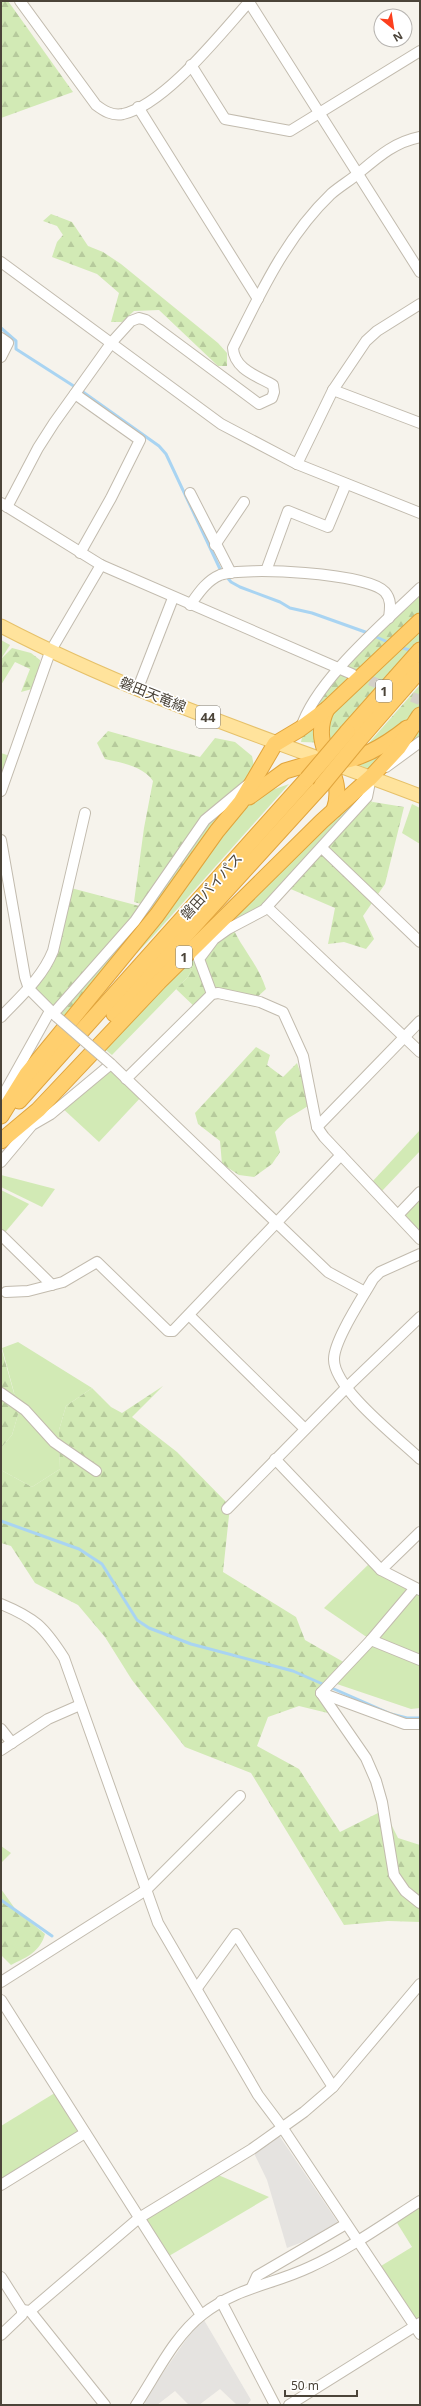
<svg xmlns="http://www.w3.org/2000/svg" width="421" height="2406" font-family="'Noto Sans','Noto Sans JP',sans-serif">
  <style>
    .green { fill: #d2eab5 }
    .forest { fill: url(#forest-firs) }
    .parking { fill: #e5e3e0 }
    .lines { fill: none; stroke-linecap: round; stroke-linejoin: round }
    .stream { stroke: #a9d4f2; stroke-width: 3 }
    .minor-tunnel { stroke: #d4d0c8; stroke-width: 10; stroke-dasharray: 10 5; stroke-linecap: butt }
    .minor-casing { stroke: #c2bbae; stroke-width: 12 }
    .major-casing { stroke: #e6c16a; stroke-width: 15 }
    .highway-casing { stroke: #e0a43c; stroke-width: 17 }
    .minor { stroke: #fff; stroke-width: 10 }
    .major { stroke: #ffe39c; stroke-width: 13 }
    .highway { stroke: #ffcf6e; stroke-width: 15 }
    .minor-bridge-casing { stroke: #c2bbae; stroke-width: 12; stroke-linecap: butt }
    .highway-bridge-casing { stroke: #e0a43c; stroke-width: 17; stroke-linecap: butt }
    .minor-bridge { stroke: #fff; stroke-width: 10 }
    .highway-bridge { stroke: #ffcf6e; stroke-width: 15 }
    .labels { text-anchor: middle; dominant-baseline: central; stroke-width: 3.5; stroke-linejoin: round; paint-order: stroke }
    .shield { fill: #fff; stroke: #817c74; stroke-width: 1 }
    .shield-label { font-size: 13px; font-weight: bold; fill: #4b4439 }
    .street-label { font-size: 14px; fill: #4b4439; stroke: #fff }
  </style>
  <defs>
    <pattern id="forest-firs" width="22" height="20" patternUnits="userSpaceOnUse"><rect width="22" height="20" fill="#d2eab5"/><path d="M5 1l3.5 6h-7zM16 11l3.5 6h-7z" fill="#b6ca9c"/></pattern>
  </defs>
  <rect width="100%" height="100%" fill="#f6f3ec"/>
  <!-- green -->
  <g class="green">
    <path d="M1,640L10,645L1,659Z"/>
    <path d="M1,753L13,757L1,791Z"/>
    <path d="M289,784L155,934L137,953L134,949L193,864L255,796Z"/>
    <path d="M356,795L373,802L282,892L201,955L187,978L112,1055L102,1047Z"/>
    <path d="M412,804L420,808V844L402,833Z"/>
    <path d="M106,1068L143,1095L99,1142L60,1106Z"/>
    <path d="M420,1130V1151L381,1192L372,1182Z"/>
    <path d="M1,1175L55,1189L42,1207L1,1187Z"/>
    <path d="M1,1190L29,1204L2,1236L1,1235Z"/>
    <path d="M420,1199V1231L405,1215Z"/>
    <path d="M18,1342L92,1388L66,1406L59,1430L60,1469L32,1487L1,1470V1448L12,1435L19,1411L2,1348Z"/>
    <path d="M372,1561L420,1591V1708L411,1709L331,1682L371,1640L324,1608Z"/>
    <path d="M58,2091L82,2134L1,2180V2126Z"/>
    <path d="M216,2174L269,2197L169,2256L141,2222Z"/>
    <path d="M420,2201V2323L415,2327L376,2269L412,2247L394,2218Z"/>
  </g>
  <!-- forest -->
  <g class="forest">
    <path d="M1,1H8L73,92L1,118Z"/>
    <path d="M51,214L72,222L88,246L103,252L121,264L218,343L227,353V366H218L159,310L134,311L122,322H111L119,293L97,274L52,257L57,242L63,235L57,226L43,221Z"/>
    <path d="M420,588V647L331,743L301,742L308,709L328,683Z"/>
    <path d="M12,648L31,653L40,660L39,673L32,689L21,692L30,669L15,662L1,685V659Z"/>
    <path d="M420,685V742L372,771L352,762Z"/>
    <path d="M108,731L200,757L215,738L235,742L252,756L255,771L237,801L69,1020L29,989L47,965L71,888L143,907L145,905L134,902L144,828L153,781C143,766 122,763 105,759L97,743Z"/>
    <path d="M373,802L404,807L385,884L363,916L374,939L366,949L344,942L328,944L335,908L286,887L301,878L308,863Z"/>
    <path d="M232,926C242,949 258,964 266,989L254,1000L218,993L197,1009L176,989L187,978L203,951Z"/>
    <path d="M256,1047L270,1055L267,1065L283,1077L297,1063L307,1092L308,1106L287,1119L275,1132L280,1152L272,1164L254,1177L239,1175L222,1164L220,1141L198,1124L195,1113Z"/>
    <path d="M1,1347L19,1411L12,1435L1,1448Z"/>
    <path d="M163,1386L132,1417L177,1452L230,1506L223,1572L296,1617L305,1640L347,1664C329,1685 325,1687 336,1715L299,1706L268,1717L257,1746L299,1769L340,1832L384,1810L398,1838L420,1845V1922L388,1921L344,1925L251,1773L185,1747L132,1680L105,1637L78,1605L35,1583L11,1546L1,1543V1470L32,1487L60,1469L59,1430L66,1406L92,1388L111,1407L122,1413Z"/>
    <path d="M1,1846L11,1853L1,1863Z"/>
    <path d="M1,1889L16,1910L45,1934C40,1952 27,1957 11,1965L1,1955Z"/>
  </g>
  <!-- parking -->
  <g class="parking">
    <path d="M276,2131L341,2227L287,2248L267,2180L252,2149Z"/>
    <path d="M204,2320L251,2400L247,2405H237L220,2389L199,2405H189L175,2391L157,2405H147L143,2402L192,2331Z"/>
  </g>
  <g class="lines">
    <!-- stream -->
    <g class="stream">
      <path d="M1,328L16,341V349L83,392L159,446L166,454L220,569L231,582L240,587L280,602L290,608L312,613L368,633"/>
      <path d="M374,636L390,643"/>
      <path d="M399,647L413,651"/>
      <path d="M1,1521L79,1549L102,1564L137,1620L149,1628L191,1644L293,1671L391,1714L407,1718H420"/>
      <path d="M1,1900L52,1936"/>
    </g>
    <!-- minor-tunnel -->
    <path class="minor-tunnel" d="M356,675L420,700"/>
    <!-- minor casing -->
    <g class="minor-casing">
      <g id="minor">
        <path d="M20,1L96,105C104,111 112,116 123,114C165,105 221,33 250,1"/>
        <path d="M249,2L420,272"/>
        <path d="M191,65L225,119L290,131L420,51"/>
        <path d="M138,107L258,299"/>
        <path d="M1,262L221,424L297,464L420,513"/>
        <path d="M1,338L8,343L1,357"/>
        <path d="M333,390L420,423"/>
        <path d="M75,394L140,440L111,498L80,553"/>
        <path d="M297,464L333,390L366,341L377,331L420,304"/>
        <path d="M190,493L231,573"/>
        <path d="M1,503L101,565L352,674"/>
        <path d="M7,507L38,448L54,423L112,342L131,321L139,318L146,320L259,404L272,398L274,392L273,385C257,376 234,369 233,348C260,294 286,237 331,194C340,186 351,180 360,172C379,156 395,142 420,137"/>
        <path d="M215,545L244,502"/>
        <path d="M266,571L288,511L328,527L346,484"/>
        <path d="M190,605C198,594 206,581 220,575C244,566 368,573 385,592C392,600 390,609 389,618"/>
        <path d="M138,688L173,598"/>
        <path d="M301,728C315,681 384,623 420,588"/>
        <path d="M386,767L420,742"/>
        <path d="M1,791L50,652L101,565"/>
        <path d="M1,840L25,977L29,989L57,1017"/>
        <path d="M322,848L420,942"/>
        <path d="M267,907L420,1052"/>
        <path d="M212,994L199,959L214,939L228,929L264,910L367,797L371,777"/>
        <path d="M53,1014L135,921L205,820L251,782"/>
        <path d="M1,1017C21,996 42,978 53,951L85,813"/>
        <path d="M126,1079L212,994L218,993L260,1002L283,1012L303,1056L317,1127L324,1137L420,1239"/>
        <path d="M1,1099L50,1011"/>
        <path d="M317,1127L420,1021"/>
        <path d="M1,1162L32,1125L51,1114L111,1064L328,1272L365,1292"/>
        <path d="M398,1215L420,1192"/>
        <path d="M1,1235L52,1285"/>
        <path d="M420,1254L380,1272L373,1279C363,1297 334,1340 334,1359C333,1388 398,1438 420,1459"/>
        <path d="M6,1292L28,1291L63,1282L97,1262L168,1331H173L341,1155"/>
        <path d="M189,1315L305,1429"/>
        <path d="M1,1393L25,1410L54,1442L96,1471"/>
        <path d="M275,1459L381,1570L420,1590"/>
        <path d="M227,1509L345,1389L420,1317"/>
        <path d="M381,1570L420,1532"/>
        <path d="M1,1604C35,1618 44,1627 64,1658L158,1923L258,2095L282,2127L420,2334"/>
        <path d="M371,1640L420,1660"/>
        <path d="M321,1693L366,1758L376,1781L382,1802L394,1875L405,1891L420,1903"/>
        <path d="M321,1693L371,1640L415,1588"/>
        <path d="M321,1693L405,1724H420"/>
        <path d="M1,1729L12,1743"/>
        <path d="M1,1750L48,1719L80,1705"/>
        <path d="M1,1982L146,1890L240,1796"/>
        <path d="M197,1988L236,1934L333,2087"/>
        <path d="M1,2000L201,2315"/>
        <path d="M1,2185L85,2133"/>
        <path d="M1,2277L22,2310V2315L1,2335"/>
        <path d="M252,2287L257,2276L346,2224"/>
        <path d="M221,2301L275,2405"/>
        <path d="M22,2310L30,2311L139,2218L252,2149L304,2112L333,2087L420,1984"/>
        <path d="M30,2311L105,2405"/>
        <path d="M136,2405C156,2375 174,2336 203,2314C238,2287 272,2285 310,2267C349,2249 384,2224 420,2201"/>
        <path d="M289,2405L420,2323"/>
      </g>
    </g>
    <!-- major casing -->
    <g class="major-casing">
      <path id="major" d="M1,626C135,696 279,742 420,796"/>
    </g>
    <!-- highway casing -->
    <g class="highway-casing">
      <g id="highway">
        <path d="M327,709C307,749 348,772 334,810"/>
        <path d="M347,732L420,650"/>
        <path d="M359,740L420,670"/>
        <path d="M335,762C361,760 387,744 407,728"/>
        <path d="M249,797L285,771L322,760"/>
        <path d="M114,1014L322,785"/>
        <path d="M19,1101L307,779"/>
        <path d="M1,1116L27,1074L157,915L217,831L241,802L275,744L300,729L327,709L420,621"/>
        <path d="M1,1141L38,1110L159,982L322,821L371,777L398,748L420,715"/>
      </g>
    </g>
    <!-- minor -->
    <use href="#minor" class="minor"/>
    <!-- major -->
    <use href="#major" class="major"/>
    <!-- highway -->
    <use href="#highway" class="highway"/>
    <!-- minor-bridge casing -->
    <g class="minor-bridge-casing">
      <path id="minor-bridge" d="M57,1017L111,1064"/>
    </g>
    <!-- highway-bridge casing -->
    <g class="highway-bridge-casing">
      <g id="highway-bridge">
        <path d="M307,779L347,732"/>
        <path d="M322,785L359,740"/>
      </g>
    </g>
    <!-- minor-bridge -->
    <use href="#minor-bridge" class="minor-bridge"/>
    <!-- highway-bridge -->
    <use href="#highway-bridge" class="highway-bridge"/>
  </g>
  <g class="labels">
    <!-- shield labels -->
    <g class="shield">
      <rect x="376" y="680" width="16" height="22" rx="3"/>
      <rect x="196" y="706" width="24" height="22" rx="3"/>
      <rect x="176" y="946" width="16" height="22" rx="3"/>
    </g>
    <g class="shield-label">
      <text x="384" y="691">1</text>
      <text x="208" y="717">44</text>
      <text x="184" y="957">1</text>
    </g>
    <!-- street labels -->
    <g class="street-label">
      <text transform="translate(153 694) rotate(22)">磐田天竜線</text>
      <text transform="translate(211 886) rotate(-48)">磐田バイパス</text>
    </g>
  </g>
  <!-- border -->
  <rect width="421" height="2406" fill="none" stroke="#4b4439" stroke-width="4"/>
  <!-- north arrow -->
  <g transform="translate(393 28) rotate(150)"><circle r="19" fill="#ffffff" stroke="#b7b4b0"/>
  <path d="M0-3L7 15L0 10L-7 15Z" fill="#fc3f1d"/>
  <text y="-6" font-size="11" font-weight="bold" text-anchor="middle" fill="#4b4439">N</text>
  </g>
  <!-- scale -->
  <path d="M285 2390v6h72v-6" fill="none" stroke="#4b4439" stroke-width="2"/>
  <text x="291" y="2390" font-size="12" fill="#4b4439" stroke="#ffffff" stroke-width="3" paint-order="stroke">50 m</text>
</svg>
